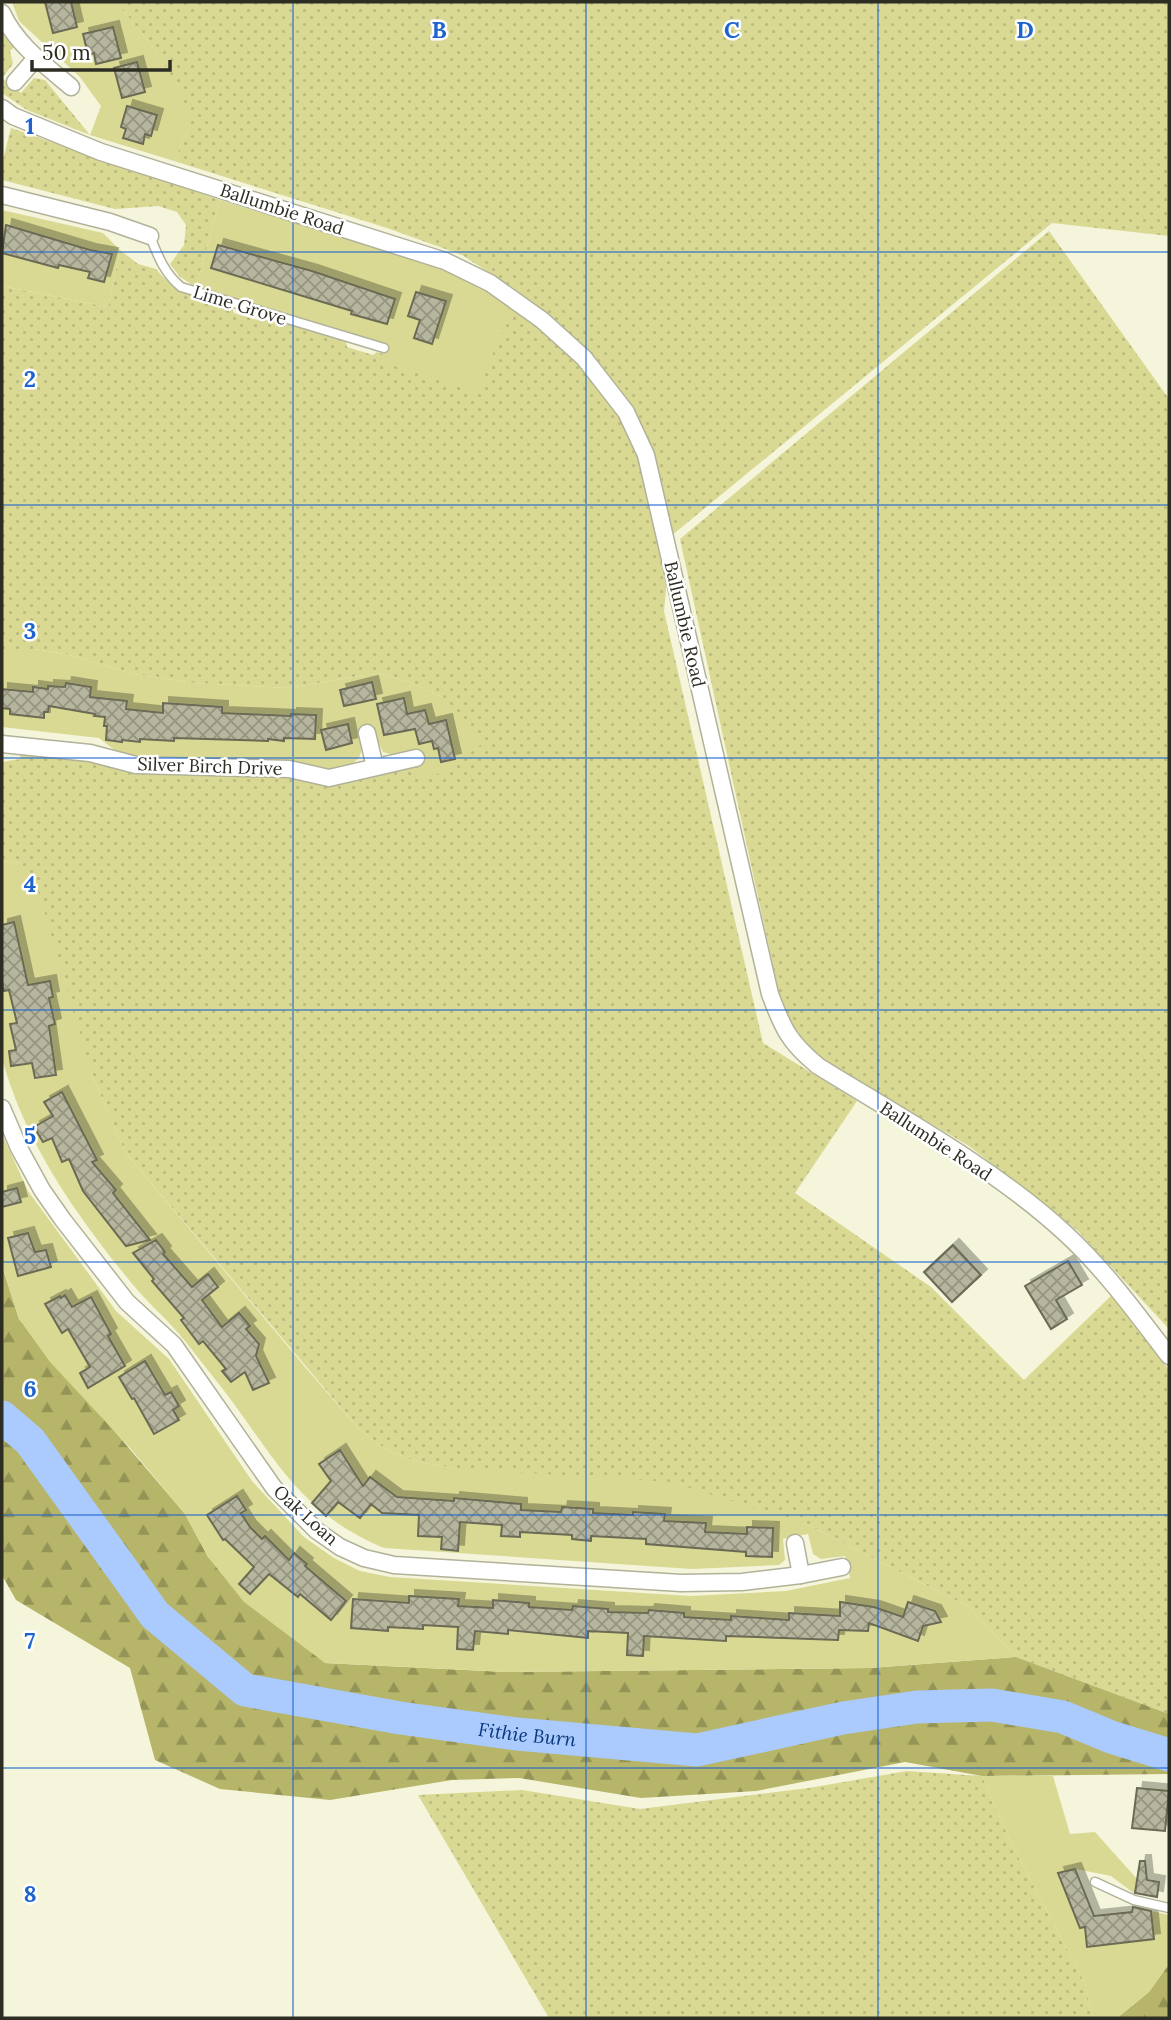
<svg xmlns="http://www.w3.org/2000/svg" width="1171" height="2020" font-family="Lora,serif">
  <style>
    .grass { fill: url(#grass-dots) }
    .forest { fill: url(#forest-firs) }
    .green { fill: #d9d993 }
    .lines { fill: none; stroke-linecap: round; stroke-linejoin: round }
    .river { stroke: #abcafd; stroke-width: 33 }
    .building { fill: url(#building-cross-hatch); stroke: #6b6b54; stroke-width: 2; filter: url(#shadow) }
    .lane-casing { stroke: #b1b299; stroke-width: 11 }
    .street-casing { stroke: #b1b299; stroke-width: 19 }
    .lane { stroke: #fff; stroke-width: 8 }
    .street { stroke: #fff; stroke-width: 16 }
    .grid { fill: none; stroke: #1e64cf; stroke-width: 2; stroke-opacity: 0.55 }
    .labels { text-anchor: middle; dominant-baseline: central; stroke-width: 5; stroke-linejoin: round; paint-order: stroke }
    .street-label { font-size: 18px; fill: #2d2d23; stroke: #fff }
    .water-label { font-size: 19px; font-style: italic; fill: #09387e; stroke: #fff }
    .grid-label { font-size: 23px; text-anchor: middle; font-weight: bold; fill: #1e64cf; stroke: #fff; stroke-width: 5; stroke-linejoin: round; paint-order: stroke }
  </style>
  <defs>
    <pattern id="grass-dots" width="8" height="8" patternUnits="userSpaceOnUse" patternTransform="scale(1.75)"><rect width="8" height="8" fill="#d9d993"/><path d="M2 2h.1M6 6h.1" fill="none" stroke="#bbbb7e" stroke-width="1.8" stroke-linecap="round"/></pattern>
    <pattern id="forest-firs" width="22" height="20" patternUnits="userSpaceOnUse" patternTransform="scale(1.75)"><rect width="22" height="20" fill="#b6b569"/><path d="M5 1l3.5 6h-7zM16 11l3.5 6h-7z" fill="#949456"/></pattern>
    <pattern id="building-cross-hatch" width="8" height="8" patternUnits="userSpaceOnUse" patternTransform="scale(1.75)"><rect width="8" height="8" fill="#b5b69d"/><path d="M0 0l8 8M0 8l8-8" fill="none" stroke="#949480"/></pattern>
    <filter id="shadow"><feDropShadow dx="6" dy="-6" stdDeviation="0" flood-color="#0004"/></filter>
  </defs>
  <rect width="100%" height="100%" fill="#f4f5da"/>
  <!-- grass -->
  <g class="grass">
    <path d="M116,2H1169V236L1052,223L671,536L664,611L763,1043L857,1101L795,1193L931,1287L1024,1380L1112,1295L1169,1370V1714L1016,1657L969,1607L806,1524L452,1468L414,1461L385,1449L358,1428L125,1152L92,1075L21,863L2,861V762L20,759L21,753L117,764L132,773L289,777L418,765L443,697L409,682L377,673L288,688L194,683L133,674L66,654L34,649H2V286L108,307L120,250L138,264L156,269C177,296 201,298 232,307L234,313L257,320L263,317L346,342L347,347L373,355L377,352L384,354L381,362L513,306L519,292L462,255L387,228L174,161L190,125L157,52Z"/>
    <path d="M2,33L14,47L10,51L13,64L2,78L21,93L34,78L45,80L90,135L27,110L2,93Z"/>
    <path d="M11,128L220,200L196,287L180,277L170,264L184,245L186,225L177,212L158,206L115,209L2,180V164Z"/>
    <path d="M1049,231L1169,399V1329L1077,1230L969,1146L821,1059L793,1031L779,993L680,539Z"/>
    <path d="M907,1771L982,1776L1012,1845L1085,1983L1093,2018H549L418,1795L522,1790L640,1809L809,1788Z"/>
  </g>
  <!-- forest -->
  <g class="forest">
    <path d="M2,1266L19,1319L185,1514L208,1557L325,1663L506,1672L870,1668L1016,1657L1169,1714V1774L982,1776L905,1762L756,1791L641,1798L519,1778L452,1780L330,1800L220,1789L155,1760L130,1668L16,1600L2,1575Z"/>
    <path d="M1169,1964V2018H1117L1149,1992Z"/>
  </g>
  <!-- green -->
  <g class="green">
    <path d="M12,2H116L157,52L181,93L190,125L174,161L90,135L101,106L80,77L19,21Z"/>
    <path d="M220,200L444,269L513,306L477,391L381,362L386,345L196,287Z"/>
    <path d="M2,210L103,233L120,250L108,307L2,286Z"/>
    <path d="M2,649H34L66,654L133,674L194,683L288,688L377,673L409,682L443,697L483,743L446,772L421,778L415,751L394,755L383,752L374,732L359,736L362,749L359,758L349,767L321,769L289,761L121,755L99,738L2,727Z"/>
    <path d="M2,861L21,863L36,883L92,1075L125,1152L305,1367L358,1428L385,1449L414,1461L452,1468L671,1482L806,1524L969,1607L1016,1657L870,1668L506,1672L325,1663L244,1602L208,1557L185,1514L131,1449L50,1362L19,1319L2,1266V1134L28,1191L116,1311L169,1359L252,1481L304,1537L334,1558L360,1571L390,1577L691,1596L786,1591L850,1578L845,1556L821,1559L813,1554L808,1534L783,1539L785,1560L779,1565L692,1569L384,1548C306,1515 281,1469 234,1404C218,1382 201,1362 185,1341C169,1321 150,1305 134,1286C78,1218 25,1144 2,1058Z"/>
    <path d="M982,1776H1053L1070,1834L1095,1832L1137,1879L1135,1894L1111,1876L1076,1869L1094,1915L1147,1910L1169,1915V1964L1149,1992L1117,2018H1093L1085,1983L1012,1845Z"/>
  </g>
  <g class="lines">
    <!-- river -->
    <path class="river" id="s1" d="M2,1417L30,1441L155,1615L245,1690L400,1718L517,1734L697,1750L843,1718L917,1707L992,1705L1063,1717L1111,1737L1169,1755"/>
  </g>
  <!-- building -->
  <g class="building">
    <path d="M45,2H71L77,27L53,33Z"/>
    <path d="M113,27L121,58L96,64L94,53L88,55L83,34Z"/>
    <path d="M137,62L145,92L122,98L114,68Z"/>
    <path d="M127,106L157,115L151,136L145,134L143,144L123,138L126,129L121,127Z"/>
    <path d="M6,225L90,250L112,254L104,282L88,278L90,272L59,265L58,268L2,253Z"/>
    <path d="M218,245L312,271L395,299L387,324L351,314L352,311L211,268Z"/>
    <path d="M416,292L446,301L432,344L414,338L420,320L408,316Z"/>
    <path d="M372,682L376,699L344,706L340,690Z"/>
    <path d="M66,683L91,687L90,697L127,701L126,709L163,713V703L222,707V713L291,716V714L316,715L315,739L284,738V741L268,739V741L174,738V741L140,739V742L122,740V742L106,740L107,726H104L105,717L94,716L95,714L49,706L48,712H44V718L10,714V709L2,708V689L33,692V687L48,689V686L65,687Z"/>
    <path d="M404,698L407,714L425,710L429,724L446,720L455,759L441,762L438,748L434,749L432,741L419,744L415,729L384,735L377,704Z"/>
    <path d="M348,724L352,743L326,750L321,730Z"/>
    <path d="M14,922L28,985L50,981L53,997L49,998L55,1024L49,1026L56,1075L35,1078L32,1063L11,1066L9,1051L16,1050L10,1024L17,1023L9,990L4,991L2,983V925Z"/>
    <path d="M62,1092L97,1160L92,1162L116,1190L113,1193L150,1240L126,1246L83,1191L69,1159L62,1162L52,1138L43,1142L34,1127L53,1116L44,1102Z"/>
    <path d="M17,1188L21,1202L2,1207V1192Z"/>
    <path d="M28,1233L35,1252L46,1250L51,1267L18,1276L8,1238Z"/>
    <path d="M156,1240L165,1252L163,1254L192,1287L208,1274L218,1287L202,1300L222,1327L239,1313L250,1326L246,1329L259,1344L256,1356L269,1383L253,1390L245,1372L231,1382L222,1371L226,1369L203,1341L199,1344L181,1320L184,1318L152,1281L154,1279L133,1253Z"/>
    <path d="M953,1245L981,1275L952,1302L924,1272Z"/>
    <path d="M1068,1261L1082,1285L1056,1300L1067,1319L1051,1329L1025,1286Z"/>
    <path d="M65,1295L72,1307L91,1297L111,1334L108,1336L125,1366L88,1388L80,1373L90,1367L68,1329L62,1333L45,1304L60,1296L61,1298Z"/>
    <path d="M145,1361L165,1395L171,1392L179,1406L173,1410L179,1420L154,1434L134,1398L132,1399L119,1377Z"/>
    <path d="M340,1450L363,1486L370,1477L397,1497L454,1501V1498L521,1504V1510L561,1512L562,1507L593,1509V1513L633,1515V1512L665,1514L664,1521L706,1523L705,1532L747,1534V1527L773,1528L772,1557L746,1556V1552L646,1544V1539L591,1536V1541L572,1539V1535L520,1532V1537L501,1536L502,1525L460,1522L458,1551L441,1549L442,1537L418,1536L419,1515L382,1513L371,1504L360,1518L338,1502L326,1516L312,1503L331,1481L319,1464Z"/>
    <path d="M237,1496L246,1510L241,1513L250,1527L262,1539L265,1536L289,1560L294,1553L307,1564L305,1566L346,1601L331,1620L300,1594L298,1597L269,1574L250,1594L239,1584L254,1567L225,1539L223,1540L207,1515Z"/>
    <path d="M409,1596L459,1599L458,1606L493,1608V1600L529,1603V1607L572,1610L573,1606L608,1609V1612L648,1613L649,1610L684,1613V1617L731,1620V1616L789,1620V1613L840,1616V1602L874,1607L903,1617L908,1602L935,1611L941,1622L923,1626L918,1641L869,1623L868,1631L839,1630L838,1640L726,1636V1641L644,1636L643,1656L627,1655L628,1633L588,1631V1638L508,1630V1634L475,1631L473,1650L457,1649L458,1627L423,1625V1629L388,1627V1631L351,1628L353,1599L409,1603Z"/>
    <path d="M1137,1788L1169,1791L1165,1831L1132,1828Z"/>
    <path d="M1140,1861H1145L1147,1880L1159,1882L1157,1897L1135,1893Z"/>
    <path d="M1075,1869L1094,1916L1132,1912L1133,1907L1151,1911L1154,1939L1087,1947L1085,1927L1080,1928L1058,1873Z"/>
  </g>
  <g class="lines">
    <!-- lane casing -->
    <g class="lane-casing">
      <g id="lane">
        <path d="M150,236C158,256 164,273 181,287L384,348"/>
        <path d="M1095,1882L1134,1900L1169,1908"/>
      </g>
    </g>
    <!-- street casing -->
    <g class="street-casing">
      <g id="street">
        <path d="M2,13C16,44 45,65 71,87"/>
        <path d="M15,82L36,58"/>
        <path d="M2,108L13,116L101,152L445,261L490,283L542,320L584,358L626,412L646,455L770,994C783,1029 789,1042 818,1066C899,1116 996,1169 1066,1234C1105,1270 1137,1314 1169,1356"/>
        <path d="M2,195L110,222L150,236"/>
        <path d="M367,733L375,767"/>
        <path d="M2,744L90,753L136,765L289,769L329,778L416,758"/>
        <path d="M2,1108L19,1148L42,1190L63,1220L127,1302L174,1345L274,1488L317,1531L340,1547L364,1558L394,1565L681,1583L742,1582L801,1575L842,1567"/>
        <path d="M795,1543L801,1575"/>
      </g>
    </g>
    <!-- lane -->
    <use href="#lane" class="lane"/>
    <!-- street -->
    <use href="#street" class="street"/>
  </g>
  <!-- grid -->
  <path class="grid" d="M293,2V2018M586,2V2018M878,2V2018M2,252H1169M2,505H1169M2,758H1169M2,1010H1169M2,1262H1169M2,1515H1169M2,1768H1169"/>
  <g class="labels">
    <!-- street labels -->
    <g class="street-label">
      <text transform="translate(282 209) rotate(18)">Ballumbie Road</text>
      <text transform="translate(240 305) rotate(17)">Lime Grove</text>
      <text transform="translate(685 624) rotate(77)">Ballumbie Road</text>
      <text transform="translate(210 766) rotate(2)">Silver Birch Drive</text>
      <text transform="translate(936 1141) rotate(33)">Ballumbie Road</text>
      <text transform="translate(306 1515) rotate(42)">Oak Loan</text>
    </g>
    <!-- water labels -->
    <g class="water-label">
      <text stroke="none"><textPath href="#s1" startOffset="654">Fithie Burn</textPath></text>
    </g>
  </g>
  <g class="grid-label">
    <text x="439" y="38">B</text>
    <text x="732" y="38">C</text>
    <text x="1025" y="38">D</text>
    <text x="30" y="134">1</text>
    <text x="30" y="387">2</text>
    <text x="30" y="639">3</text>
    <text x="30" y="892">4</text>
    <text x="30" y="1144">5</text>
    <text x="30" y="1397">6</text>
    <text x="30" y="1649">7</text>
    <text x="30" y="1902">8</text>
  </g>
  <!-- border -->
  <rect width="1171" height="2020" fill="none" stroke="#2d2d23" stroke-width="7"/>
  <!-- scale -->
  <path d="M32 60v10h138v-10" fill="none" stroke="#2d2d23" stroke-width="3.5"/>
  <text x="42" y="60" font-size="21" fill="#2d2d23" stroke="#ffffff" stroke-width="5" paint-order="stroke">50 m</text>
</svg>
